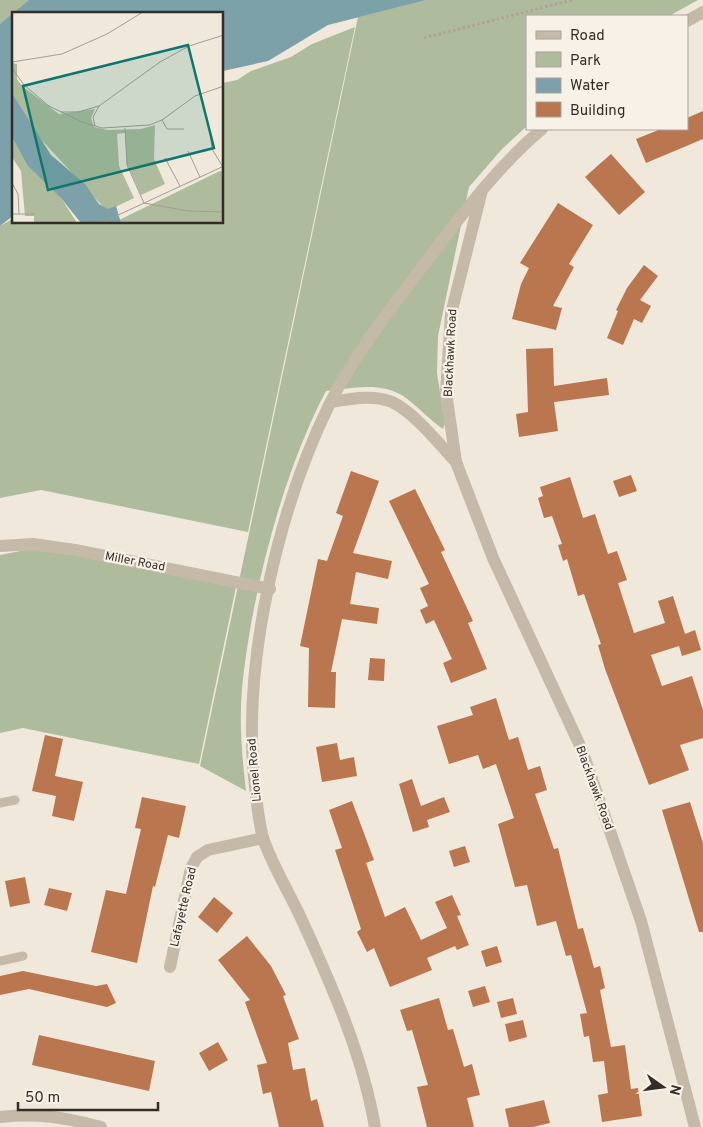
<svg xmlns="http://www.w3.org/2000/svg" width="703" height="1127" font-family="Overpass,sans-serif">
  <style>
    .green { fill: #aebc9d }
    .water { fill: #7da1a8 }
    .building { fill: #b9764f }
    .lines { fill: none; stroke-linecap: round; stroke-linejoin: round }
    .path { stroke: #b1a393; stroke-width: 3; stroke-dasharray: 2.5 2.5; stroke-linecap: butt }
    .service { stroke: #c5b9a8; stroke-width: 9 }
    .minor { stroke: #c5b9a8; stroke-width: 12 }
    .tertiary { stroke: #c5b9a8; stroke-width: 12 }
    .labels { text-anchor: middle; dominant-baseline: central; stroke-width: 4.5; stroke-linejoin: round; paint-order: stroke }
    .street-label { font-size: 12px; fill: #332d28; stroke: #f7f1e7 }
    .inset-road { fill: none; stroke: #a49d93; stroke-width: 1 }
    .view { fill: #0f766e; fill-opacity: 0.15; stroke: #0f766e; stroke-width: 2.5 }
    .inset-edge { fill: none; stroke: #332d28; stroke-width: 2.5 }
  </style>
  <rect width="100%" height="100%" fill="#efe8db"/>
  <!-- green -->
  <g class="green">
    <path d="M0,0H52L14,14L0,39Z"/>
    <path d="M425,0H698L669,16H527V126L502,149L469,187L438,336L437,373L445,424L443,429C430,420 419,408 406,398C383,381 352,388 326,391C282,474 251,596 242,689C239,723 242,757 246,791L200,766L358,17Z"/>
    <path d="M355,27L248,532L41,490L0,498V226L14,218V222H222L223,83L237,80L251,71L291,57L312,44Z"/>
    <path d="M41,547L236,587L199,764L23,728L0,733V555Z"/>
  </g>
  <!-- water -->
  <path class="water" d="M29,0H426L328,25L268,61L223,71L222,14H14V215L0,226V24Z"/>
  <!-- building -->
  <g class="building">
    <path d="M703,111V139L646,163L636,139L661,129H687V118Z"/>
    <path d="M611,154L645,192L619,215L585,177Z"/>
    <path d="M558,203L593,225L569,264L574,267L553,306L562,308L556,330L512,319L521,284L529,268L520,263Z"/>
    <path d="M644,265L658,276L640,300L651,306L642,323L634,319L623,345L607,338L618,311L616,310L627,288Z"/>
    <path d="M553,348L554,386L607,378L609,395L554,402L558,431L519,437L516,414L528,412L526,349Z"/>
    <path d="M351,471L379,481L353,553L392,561L388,579L356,572L350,604L379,608L377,624L342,619L331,672H336L335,708L308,707L309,648L300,646L318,559L327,561L343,516L336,513Z"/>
    <path d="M631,475L637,491L619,497L613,481Z"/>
    <path d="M570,477L583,518L595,514L608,554L617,551L627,580L618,583L634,633L665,623L658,601L673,596L685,634L695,630L701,650L682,656L679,646L651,655L662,686L692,676L703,710V738L680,745L689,770L649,785L605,669L598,645L601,644L584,594L578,596L567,559L563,561L558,545L562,544L552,516L544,518L538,498L543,496L540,487Z"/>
    <path d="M415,489L445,550L441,552L473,621L468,623L487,669L451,683L443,663L452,659L434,620L426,624L420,610L428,606L420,588L429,584L389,501Z"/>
    <path d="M370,658L385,659L384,681L368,680Z"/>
    <path d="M496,698L509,740L518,737L528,770L540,766L547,790L535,794L554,849L558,848L578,929L583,928L594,968L600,966L605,988L600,990L611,1047L625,1045L631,1089L638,1088L642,1116L602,1122L598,1095L608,1093L604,1061L593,1062L589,1036L584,1037L580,1014L587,1013L571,955L566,956L556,921L537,926L527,885L515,887L498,824L514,818L496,764L483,769L478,755L449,764L437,726L473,715L470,707Z"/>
    <path d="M45,735L63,739L55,776L83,782L74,821L52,816L56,796L32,791Z"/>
    <path d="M337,743L340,760L354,757L357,776L322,782L316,747Z"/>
    <path d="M412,779L421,806L444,797L450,812L427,820L429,827L413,832L399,784Z"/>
    <path d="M142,797L186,806L179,838L168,835L155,887L153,886L137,963L91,952L106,890L126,894L141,829L135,828Z"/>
    <path d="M352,801L374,860L366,863L385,917L405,907L421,940L447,928L435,902L452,895L461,915L457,916L469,945L457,950L455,946L427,958L432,970L390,987L374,948L367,952L357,932L361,929L335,850L342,848L329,810Z"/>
    <path d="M690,802L703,843V932H699L662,810Z"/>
    <path d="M465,846L470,862L454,867L449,851Z"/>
    <path d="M25,877L30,903L10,907L5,881Z"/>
    <path d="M49,888L72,893L67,911L44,905Z"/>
    <path d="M214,897L233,913L217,933L198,917Z"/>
    <path d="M247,936L271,966L286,995L283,996L299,1039L288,1043L293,1070L305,1068L311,1101L317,1099L324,1127H279L271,1092L263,1094L257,1065L267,1063L245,1002L250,1000L218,960Z"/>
    <path d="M497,946L502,962L486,967L481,951Z"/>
    <path d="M23,971L96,986L107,984L116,1003L107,1007L29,989L0,995V976Z"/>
    <path d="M485,986L490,1002L473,1007L468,991Z"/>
    <path d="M439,998L448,1030L453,1029L464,1067L472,1064L480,1095L467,1098L474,1127H427L417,1087L428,1085L412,1030L407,1031L400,1010Z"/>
    <path d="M513,998L517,1014L501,1018L497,1002Z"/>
    <path d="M523,1020L527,1037L509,1042L505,1024Z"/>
    <path d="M39,1035L155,1061L149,1091L32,1065Z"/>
    <path d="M218,1042L228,1060L209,1071L199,1053Z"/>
    <path d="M544,1100L550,1123L533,1127H509L505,1109Z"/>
  </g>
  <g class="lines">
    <!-- path -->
    <path class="path" d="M424,38L572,0"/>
    <!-- service -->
    <g class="service">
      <path d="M0,803L15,800"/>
      <path d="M0,961L23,956"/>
    </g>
    <!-- minor -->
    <g class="minor">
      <path d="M482,190L451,314L446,392L456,462L493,558L582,750L641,921L695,1127"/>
      <path d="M331,402C350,399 373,394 392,402C415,413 439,444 456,462"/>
      <path d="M0,546L33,544L75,550L270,589"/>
      <path d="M170,967L191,868L197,857L208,850L263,838"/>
      <path d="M0,1117C39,1113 63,1117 101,1127"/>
    </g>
    <!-- tertiary -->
    <g class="tertiary">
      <path d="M687,21L703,12"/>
      <path d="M375,1127C362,1053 332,986 301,918C289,892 272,865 263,838C258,819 256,797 254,777C243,660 278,510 329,405C356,352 393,305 429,258C464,212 498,166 542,129"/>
    </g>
  </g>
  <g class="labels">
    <!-- street labels -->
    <g class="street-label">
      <text transform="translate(451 353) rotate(-87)">Blackhawk Road</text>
      <text transform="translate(135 562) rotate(11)">Miller Road</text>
      <text transform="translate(255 770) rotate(-95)">Lionel Road</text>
      <text transform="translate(594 788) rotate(70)">Blackhawk Road</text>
      <text transform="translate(184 907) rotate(-77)">Lafayette Road</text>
    </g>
  </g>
  <!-- overview -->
  <g transform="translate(12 12)">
    <rect width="211" height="211" fill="#efe8db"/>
    <path d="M0,51L5,52V67L10,74L47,102L83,97L79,106L82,115L96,118L129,117L143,113L142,147L153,172L129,183L115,152L113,121L105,122L107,154L122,186L95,199L26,124L0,81ZM0,125L15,153L44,178L65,211H22V204H13L9,159L0,145ZM208,159H211V211H109L107,208Z" fill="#aebc9d"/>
    <path d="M0,81L39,143L73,172L87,192L96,197L104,194L109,211H69L49,186L15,153L0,125Z" fill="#7da1a8"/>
    <path class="inset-road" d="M0,50L50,42L95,22L131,0M0,56L12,73L37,94L70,110L90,116L137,113L150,108L183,84L212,74M49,100H66L87,94L148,50L177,34L212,23M150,108L155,117H172M83,114L81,105L87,94M113,116L115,153L132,191M198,119L200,137L211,155M176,139L188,165M153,146L168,174M0,171L6,182L7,202M132,191L176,199L212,200M0,202H23M89,211L212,154"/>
    <path class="view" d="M176,33L202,136L36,178L11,74Z"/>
    <rect width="211" height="211" class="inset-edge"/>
  </g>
  <!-- legend -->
  <rect x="526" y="15" width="162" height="115" fill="#f7f1e7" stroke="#a9a39b"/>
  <rect x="536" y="31" width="25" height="8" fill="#c5b9a8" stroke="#a9a39b"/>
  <text x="570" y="40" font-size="15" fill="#332d28">Road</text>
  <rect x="536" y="52" width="25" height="15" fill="#aebc9d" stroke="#a9a39b"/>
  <text x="570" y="65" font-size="15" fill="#332d28">Park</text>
  <rect x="536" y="78" width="25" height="15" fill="#7da1a8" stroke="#a9a39b"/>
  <text x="570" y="90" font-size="15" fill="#332d28">Water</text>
  <rect x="536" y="102" width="25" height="15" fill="#b9764f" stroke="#a9a39b"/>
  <text x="570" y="115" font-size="15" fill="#332d28">Building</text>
  <!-- north arrow -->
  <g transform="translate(663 1087) rotate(104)" stroke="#f7f1e7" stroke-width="4" paint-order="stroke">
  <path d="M0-4L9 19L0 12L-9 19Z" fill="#332d28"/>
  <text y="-8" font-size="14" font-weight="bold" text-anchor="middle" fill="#332d28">N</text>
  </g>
  <!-- scale -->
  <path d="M18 1102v8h140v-8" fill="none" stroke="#332d28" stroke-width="2.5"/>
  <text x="25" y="1102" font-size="15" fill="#332d28" stroke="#f7f1e7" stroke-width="4" paint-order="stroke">50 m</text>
</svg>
